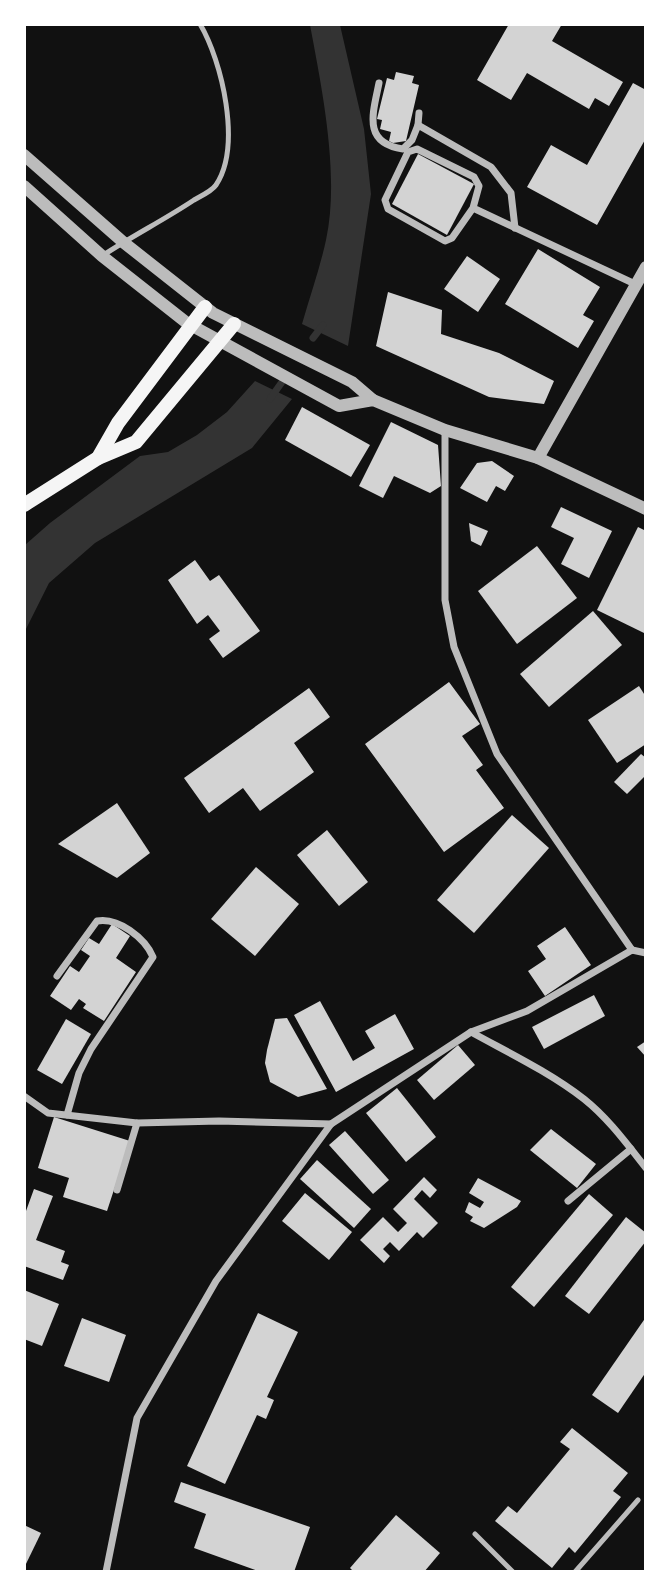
<svg xmlns="http://www.w3.org/2000/svg" width="670" height="1596" font-family="Inter,sans-serif">
  <style>
    .water { fill: #333 }
    .lines { fill: none; stroke-linecap: round; stroke-linejoin: round }
    .stream { stroke: #333; stroke-width: 7 }
    .building { fill: #d3d3d3 }
    .service { stroke: #bcbcbc; stroke-width: 5 }
    .minor { stroke: #bcbcbc; stroke-width: 7 }
    .tertiary { stroke: #bcbcbc; stroke-width: 12 }
    .secondary { stroke: #f5f5f5; stroke-width: 14 }
  </style>
  <rect width="100%" height="100%" fill="#111"/>
  <!-- water -->
  <g class="water">
    <path d="M310,25H340L364,129L371,194L348,346L302,324C310,296 320,268 326,240C340,176 322,89 310,25Z"/>
    <path d="M255,381L292,399L252,448L95,543L49,583L25,631V545L50,523L140,456L168,452L197,435L227,412Z"/>
  </g>
  <g class="lines">
    <!-- stream -->
    <g class="stream">
      <path d="M313,338L323,325"/>
      <path d="M270,399L282,382"/>
    </g>
  </g>
  <!-- building -->
  <g class="building">
    <path d="M509,24H562L552,41L623,82L609,106L595,98L589,109L527,73L511,100L477,80Z"/>
    <path d="M396,72L414,76L412,83L419,85L406,141L393,143L389,141L391,132L380,129L382,120L377,119L387,78L394,80Z"/>
    <path d="M633,83L646,90V138L597,225L527,187L551,145L587,165Z"/>
    <path d="M418,154L474,184L447,235L392,204Z"/>
    <path d="M538,249L600,287L583,315L594,321L578,348L505,304Z"/>
    <path d="M467,256L500,279L478,312L444,289Z"/>
    <path d="M388,292L442,310L441,334L499,353L554,381L544,404L489,397L376,346Z"/>
    <path d="M302,407L370,445L351,477L285,440Z"/>
    <path d="M391,422L438,445L441,486L430,493L394,476L383,498L359,486Z"/>
    <path d="M492,461L514,476L505,491L496,486L487,502L460,488L477,463Z"/>
    <path d="M561,507L612,531L589,578L561,564L574,538L551,527Z"/>
    <path d="M469,523L488,531L481,546L471,541Z"/>
    <path d="M638,527L646,531L644,633L597,610Z"/>
    <path d="M537,546L577,598L517,644L478,591Z"/>
    <path d="M195,560L210,581L219,575L260,631L223,658L209,639L220,631L208,615L197,624L168,580Z"/>
    <path d="M593,611L622,645L549,707L520,674Z"/>
    <path d="M449,682L480,724L462,736L483,765L476,770L504,808L444,852L365,744Z"/>
    <path d="M639,686L646,697V744L617,763L588,720Z"/>
    <path d="M309,688L330,717L294,743L314,772L260,811L243,788L209,813L184,778Z"/>
    <path d="M641,754L646,758V775L627,794L614,782Z"/>
    <path d="M117,803L150,853L117,878L58,844Z"/>
    <path d="M512,815L549,848L474,933L437,900Z"/>
    <path d="M327,830L368,882L339,906L297,855Z"/>
    <path d="M256,867L299,904L255,956L211,919Z"/>
    <path d="M112,924L130,936L116,958L136,972L104,1021L83,1008L86,1004L79,999L71,1010L50,996L70,966L79,972L90,956L81,950L89,938L99,944Z"/>
    <path d="M565,927L591,965L545,996L528,971L546,959L537,946Z"/>
    <path d="M594,995L605,1016L544,1049L532,1027Z"/>
    <path d="M320,1001L353,1061L375,1048L365,1031L395,1014L414,1049L336,1092L294,1015Z"/>
    <path d="M287,1018L327,1089L298,1097L270,1082L265,1063L267,1050L275,1019Z"/>
    <path d="M66,1019L91,1034L62,1084L37,1070Z"/>
    <path d="M646,1041V1057L637,1047Z"/>
    <path d="M458,1045L475,1065L434,1100L417,1080Z"/>
    <path d="M397,1088L436,1137L406,1162L366,1113Z"/>
    <path d="M54,1117L130,1141L107,1211L63,1197L69,1178L38,1168Z"/>
    <path d="M551,1129L596,1164L577,1188L530,1150Z"/>
    <path d="M345,1131L389,1180L373,1194L329,1145Z"/>
    <path d="M317,1160L371,1209L354,1228L300,1179Z"/>
    <path d="M424,1177L437,1190L430,1198L422,1190L414,1199L438,1223L423,1238L417,1232L399,1251L390,1242L383,1249L390,1256L384,1263L360,1240L383,1217L398,1232L407,1223L393,1209Z"/>
    <path d="M478,1178L521,1201L517,1207L484,1228L470,1221L473,1217L465,1212L469,1202L480,1208L484,1202L469,1193Z"/>
    <path d="M34,1189L53,1196L36,1240L65,1251L61,1262L69,1265L63,1280L24,1266V1211H26Z"/>
    <path d="M305,1193L352,1232L329,1260L282,1221Z"/>
    <path d="M589,1194L613,1215L534,1307L511,1287Z"/>
    <path d="M626,1217L646,1233V1241L589,1314L565,1296Z"/>
    <path d="M24,1290L59,1304L42,1346L24,1339Z"/>
    <path d="M258,1313L298,1332L267,1397L274,1400L266,1419L257,1415L225,1484L187,1466Z"/>
    <path d="M646,1317V1372L618,1413L592,1395Z"/>
    <path d="M82,1318L126,1335L109,1382L64,1366Z"/>
    <path d="M572,1428L628,1473L613,1491L621,1497L575,1553L569,1547L552,1568L495,1521L508,1506L517,1513L570,1449L560,1442Z"/>
    <path d="M181,1482L310,1527L294,1572H261L194,1548L206,1514L174,1502Z"/>
    <path d="M396,1515L440,1553L424,1572H354L350,1568Z"/>
    <path d="M24,1525L41,1533L24,1568Z"/>
  </g>
  <g class="lines">
    <!-- service -->
    <g class="service">
      <path d="M102,256C132,236 164,220 194,200C201,196 212,191 216,185C242,146 222,61 200,24"/>
      <path d="M475,1534L513,1572"/>
      <path d="M575,1572L638,1500"/>
    </g>
    <!-- minor -->
    <g class="minor">
      <path d="M379,83C373,113 362,143 403,149L412,140L418,125L491,167L511,193L515,228"/>
      <path d="M418,125L419,113"/>
      <path d="M473,208L479,186L474,177L417,149L408,152L385,200L388,209L445,241L452,238L473,208L635,284"/>
      <path d="M445,430V600L454,647L497,754L632,950"/>
      <path d="M632,950L646,953"/>
      <path d="M57,976L97,921C118,917 145,938 153,957L91,1049L79,1073L67,1115"/>
      <path d="M471,1032C509,1053 549,1072 584,1099C608,1118 627,1144 646,1168"/>
      <path d="M24,1096L48,1113L137,1123L219,1121L331,1124"/>
      <path d="M117,1190L137,1123"/>
      <path d="M568,1201L631,1149"/>
      <path d="M106,1572L137,1418L216,1281L331,1124L471,1032L527,1011L632,950"/>
    </g>
    <!-- tertiary -->
    <g class="tertiary">
      <path d="M24,155L123,242L213,313L352,382L373,400"/>
      <path d="M24,186L102,256L187,323L339,406L373,400L445,430L538,458L646,509"/>
      <path d="M538,458L646,267"/>
    </g>
    <!-- secondary -->
    <g class="secondary">
      <path d="M98,458L136,442L234,324"/>
      <path d="M24,505L98,458L118,423L205,307"/>
    </g>
  </g>
  <!-- border -->
  <rect width="670" height="1596" fill="none" stroke="#ffffff" stroke-width="52"/>
</svg>
